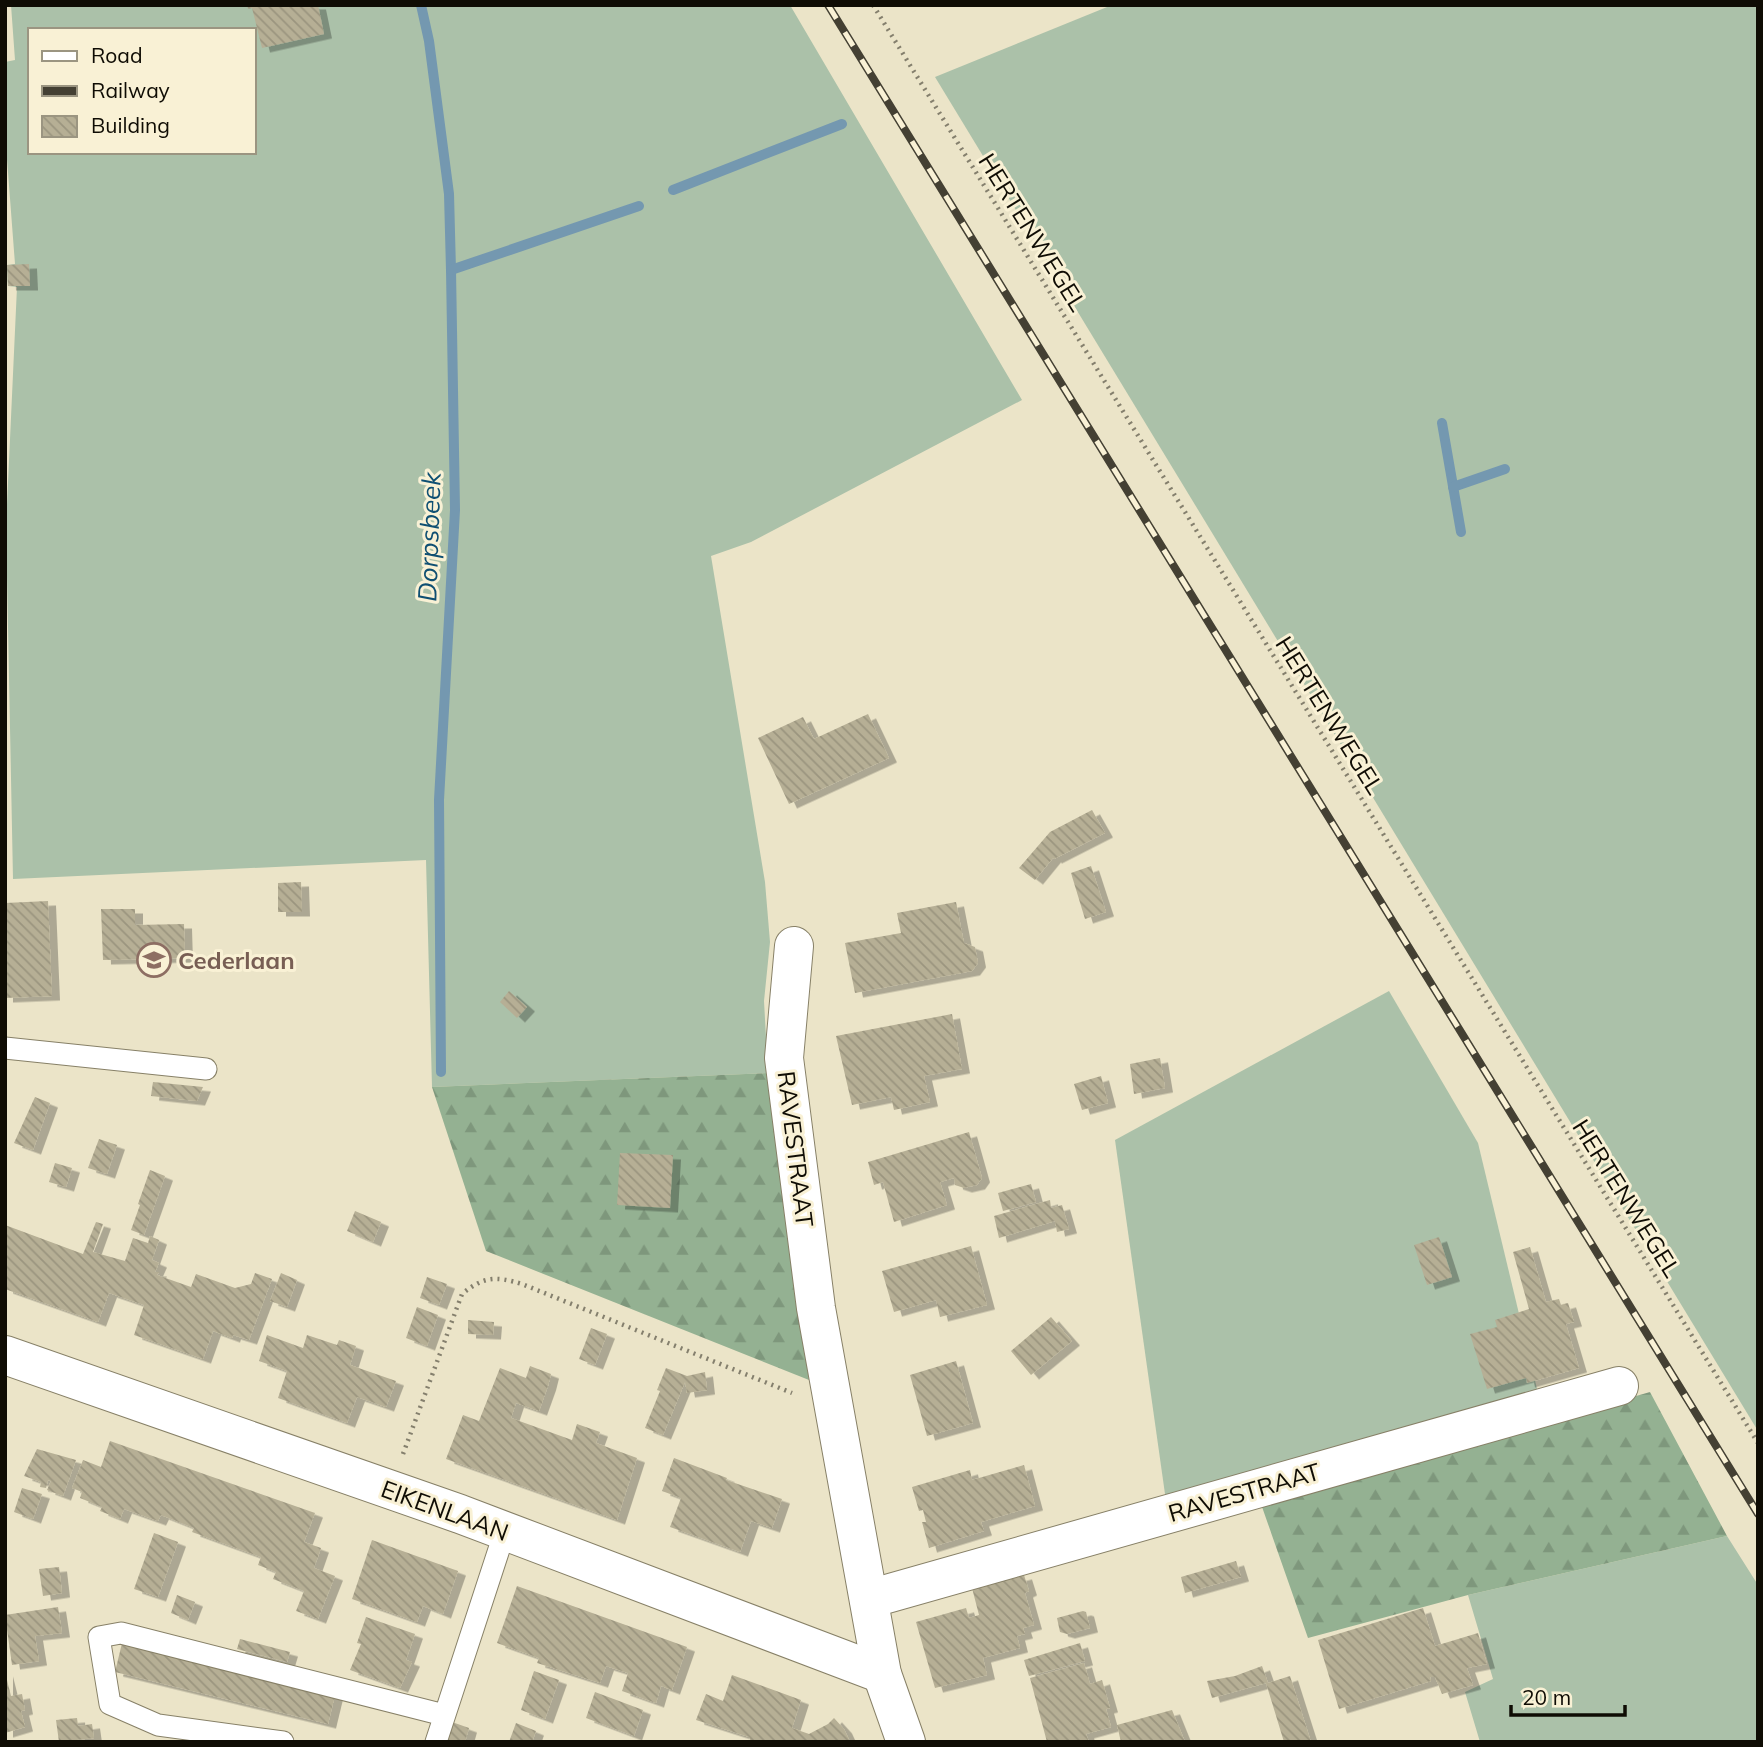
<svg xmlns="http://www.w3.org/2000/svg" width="1763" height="1747" font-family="Mulish,sans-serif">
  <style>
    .grass { fill: #abc1a9; fill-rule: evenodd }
    .forest { fill: url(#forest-firs) }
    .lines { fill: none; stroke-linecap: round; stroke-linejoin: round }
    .stream { stroke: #7498b0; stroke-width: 10 }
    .building { fill: url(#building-back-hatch); filter: url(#shadow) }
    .lane-casing { stroke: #878067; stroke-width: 23 }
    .street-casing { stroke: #878067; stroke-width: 40 }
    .path { stroke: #847f6d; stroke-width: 4.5; stroke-dasharray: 2 5; stroke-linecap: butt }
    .lane { stroke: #fff; stroke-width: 21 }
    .street { stroke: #fff; stroke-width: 38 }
    .rail-casing { stroke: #444033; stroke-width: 8 }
    .rail { stroke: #f9f1d5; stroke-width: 5; stroke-dasharray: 16; stroke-linecap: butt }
    .labels { text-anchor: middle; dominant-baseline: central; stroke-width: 6; stroke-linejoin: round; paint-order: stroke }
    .street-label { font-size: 24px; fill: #0f0c04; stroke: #f9f1d5 }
    .education-label { font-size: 24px; font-weight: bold; fill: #785e54; stroke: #f9f1d5; text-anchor: start }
    .water-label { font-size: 26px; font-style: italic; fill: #0f4f72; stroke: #f9f1d5 }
  </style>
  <defs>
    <pattern id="forest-firs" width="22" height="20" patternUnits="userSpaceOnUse" patternTransform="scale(1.75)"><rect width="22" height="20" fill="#94b192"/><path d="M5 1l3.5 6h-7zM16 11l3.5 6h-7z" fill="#7e977c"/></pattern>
    <pattern id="building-back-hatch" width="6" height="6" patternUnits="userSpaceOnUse" patternTransform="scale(1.75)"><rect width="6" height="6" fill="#b6af95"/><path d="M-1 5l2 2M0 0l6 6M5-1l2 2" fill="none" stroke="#9b957f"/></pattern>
    <filter id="shadow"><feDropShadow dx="8" dy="4.5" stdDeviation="0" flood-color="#0004"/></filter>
  </defs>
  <rect width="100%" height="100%" fill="#ebe4c8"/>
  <!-- grass -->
  <g class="grass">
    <path d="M11,5H790L1022,400L751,542L711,556L765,882L770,942L764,1001L768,1073L432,1087L426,860L13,879L6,526L17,287L8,286L7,265L15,264L5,133V62L15,60ZM30,30H254V152H30Z"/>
    <path d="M1112,5H1758V1431L935,77Z"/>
    <path d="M1389,991L1478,1143L1545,1422L1166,1501L1115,1140Z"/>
    <path d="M1727,1536L1758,1585V1742H1480L1465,1692L1493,1679L1468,1595Z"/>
  </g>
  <!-- forest -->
  <g class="forest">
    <path d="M768,1073L809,1380L486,1251L432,1087Z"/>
    <path d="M1650,1392L1727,1536L1468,1595L1308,1638L1261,1504Z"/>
  </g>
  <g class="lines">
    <!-- stream -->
    <g class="stream">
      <path d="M421,5L429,41L449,194L451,270L455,510L439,800L441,1072"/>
      <path d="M673,190L842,124"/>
      <path d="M451,270L639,206"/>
      <path d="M1442,423L1461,532"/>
      <path d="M1453,487L1505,469"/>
    </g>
  </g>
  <!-- building -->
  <g class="building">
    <path d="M247,5H318L324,34L262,48L252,8L248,9Z"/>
    <path d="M29,264L30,286H8L7,265Z"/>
    <path d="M868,714L889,758L789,804L758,738L803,717L814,739Z"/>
    <path d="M1092,810L1105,833L1054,859L1053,858L1035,880L1019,868L1050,832Z"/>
    <path d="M1091,866L1106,912L1085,919L1071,873Z"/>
    <path d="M301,882L302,912H278V883Z"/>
    <path d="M48,901L52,996L5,998V903Z"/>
    <path d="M956,902L964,943L975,947L978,963L972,971L855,993L845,943L901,933L897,913Z"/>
    <path d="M101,909H135V925L184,924L185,958L103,960Z"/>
    <path d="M509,991L527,1007L517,1018L500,1002Z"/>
    <path d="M952,1014L962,1069L924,1076L930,1102L894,1110L891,1097L852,1105L836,1036Z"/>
    <path d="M1160,1058L1165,1088L1134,1094L1130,1064Z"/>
    <path d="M1101,1076L1108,1103L1082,1110L1074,1084Z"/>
    <path d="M153,1082L203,1087L197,1101L151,1096Z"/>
    <path d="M35,1097L50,1103L33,1150L14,1143Z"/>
    <path d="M969,1132L982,1178L977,1185L964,1188L955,1185L954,1178L940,1182L947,1205L894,1222L883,1182L874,1185L868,1162Z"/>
    <path d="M99,1139L117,1145L107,1174L88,1168Z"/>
    <path d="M620,1153L673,1155L670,1208L617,1205Z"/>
    <path d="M55,1163L72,1168L66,1187L49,1182Z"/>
    <path d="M150,1170L165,1176L144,1235L131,1230L140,1205L138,1204Z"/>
    <path d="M1031,1184L1036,1202L1003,1211L998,1193Z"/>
    <path d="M1050,1200L1051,1208L1062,1205L1069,1229L1057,1232L1055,1221L999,1238L994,1216Z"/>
    <path d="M355,1211L381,1222L373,1242L347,1231Z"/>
    <path d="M96,1222L103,1224L93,1252L125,1261L133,1238L148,1243L150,1236L159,1240L152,1260L159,1263L155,1272H159L157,1275L191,1287L196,1274L235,1288L251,1284L255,1273L272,1279L249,1340L233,1335L232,1338L213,1331L203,1359L134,1335L144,1305L109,1293L98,1322L5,1289V1225L83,1254Z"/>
    <path d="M1439,1237L1452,1277L1427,1285L1414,1245Z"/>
    <path d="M971,1246L987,1305L940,1317L936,1300L894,1312L882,1271Z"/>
    <path d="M1530,1247L1546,1302L1559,1299L1561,1305L1568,1303L1574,1322L1566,1324L1579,1368L1527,1383L1526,1378L1487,1389L1470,1334L1497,1327L1495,1320L1529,1309L1513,1252Z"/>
    <path d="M281,1273L297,1280L287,1307L270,1301Z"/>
    <path d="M427,1277L447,1284L439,1305L420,1298Z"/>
    <path d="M417,1307L438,1315L427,1346L406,1338Z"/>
    <path d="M1051,1317L1072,1341L1031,1375L1011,1351Z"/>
    <path d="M468,1320L494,1322L493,1335L468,1334Z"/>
    <path d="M591,1328L607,1334L595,1365L579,1359Z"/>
    <path d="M267,1335L303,1348L307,1335L337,1345L339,1340L356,1346L350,1365L396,1381L386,1407L357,1397L347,1423L278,1398L287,1371L259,1361Z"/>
    <path d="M956,1361L973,1423L927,1436L910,1375Z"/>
    <path d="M530,1366L551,1374L548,1386L539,1411L516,1403L511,1418L572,1440L577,1424L600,1432L596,1443L637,1458L617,1520L446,1459L463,1415L479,1421L500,1368L526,1378Z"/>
    <path d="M666,1368L687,1376L705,1372L707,1390L687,1393L685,1382L663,1435L645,1428L660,1391L657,1390Z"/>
    <path d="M110,1441L315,1513L304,1542L321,1548L314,1568L335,1576L318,1619L296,1611L304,1591L273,1579L276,1572L258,1565L261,1557L192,1532L194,1528L161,1515L158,1521L124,1509L120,1519L100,1511L102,1507L80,1498L82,1492L72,1488L83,1460L101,1467Z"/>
    <path d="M37,1449L76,1460L63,1496L47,1490L51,1481L48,1480L46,1488L40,1487L41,1482L24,1476Z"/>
    <path d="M674,1458L727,1478L726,1480L782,1499L772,1528L751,1521L740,1552L670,1527L681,1498L662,1491Z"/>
    <path d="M1024,1465L1035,1506L981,1522L984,1531L929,1548L922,1522H926L923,1510L919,1511L912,1487L970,1470L972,1480Z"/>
    <path d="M22,1488L42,1494L33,1519L14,1512Z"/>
    <path d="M154,1533L178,1542L158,1597L134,1589Z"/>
    <path d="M372,1540L458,1571L443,1614L423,1606L417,1622L352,1599Z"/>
    <path d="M1236,1561L1241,1577L1185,1593L1181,1577Z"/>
    <path d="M59,1567L62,1593L43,1596L39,1569Z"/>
    <path d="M1024,1575L1029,1591L1025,1593L1034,1625L1023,1628L1025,1634L1017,1636L1020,1648L983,1658L987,1675L935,1688L916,1622L966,1608L969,1618L979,1615L972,1588Z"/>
    <path d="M517,1586L687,1647L672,1690L661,1686L656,1703L622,1691L628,1673L606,1666L600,1683L537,1663L539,1658L497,1643Z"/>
    <path d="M177,1595L195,1602L188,1620L171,1613Z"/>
    <path d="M58,1607L62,1633L35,1636L39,1661L12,1665L5,1615Z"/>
    <path d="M1423,1608L1435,1646L1478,1633L1487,1664L1467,1668L1473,1685L1442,1694L1435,1677H1430L1431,1681L1339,1709L1318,1640Z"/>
    <path d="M1083,1611L1086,1612L1090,1628L1067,1634L1060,1632L1057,1618Z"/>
    <path d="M366,1617L415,1634L406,1660L412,1662L400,1688L350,1670L361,1644L357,1643Z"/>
    <path d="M123,1639L336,1691L328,1724L115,1672Z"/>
    <path d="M240,1639L290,1652L287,1662L237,1649Z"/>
    <path d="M1080,1643L1085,1661L1029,1676L1024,1660Z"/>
    <path d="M1084,1663L1090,1684L1102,1680L1110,1708L1106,1709L1111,1727L1086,1734L1089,1742H1047L1030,1678Z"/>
    <path d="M1262,1666L1268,1683L1290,1676L1311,1742H1284L1266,1683L1212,1698L1207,1681L1235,1676Z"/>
    <path d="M534,1671L559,1680L545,1719L521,1710Z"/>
    <path d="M5,1672L11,1696L22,1694L25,1710L21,1711L25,1727L5,1733Z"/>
    <path d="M732,1675L801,1700L792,1728L809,1734L828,1724L834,1718L844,1729L850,1742H751L749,1737L696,1720L706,1694L723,1701Z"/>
    <path d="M595,1692L643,1710L634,1736L586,1718Z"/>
    <path d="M1172,1710L1185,1742H1121L1117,1725Z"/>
    <path d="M77,1718L78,1726L92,1724L94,1738L59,1742L56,1720Z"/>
    <path d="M452,1722L469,1728L465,1742L445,1740Z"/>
    <path d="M516,1723L536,1731L532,1742H509Z"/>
  </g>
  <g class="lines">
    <!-- lane casing -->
    <g class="lane-casing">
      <g id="lane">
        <path d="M5,1048L206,1069"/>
        <path d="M283,1742L158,1725L110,1704L99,1637L121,1633L444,1715"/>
        <path d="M436,1742L505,1531"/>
      </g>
    </g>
    <!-- street casing -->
    <g class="street-casing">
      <g id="street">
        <path d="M794,946L784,1058L816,1308L882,1674L906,1742"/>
        <path d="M5,1355L460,1514L882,1674"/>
        <path d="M869,1599L1619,1386"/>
      </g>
    </g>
    <!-- path -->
    <g class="path">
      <path d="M873,5L1758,1443"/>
      <path d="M403,1454L462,1294C484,1276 496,1276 522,1284L792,1393"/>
    </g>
    <!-- lane -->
    <use href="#lane" class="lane"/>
    <!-- street -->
    <use href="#street" class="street"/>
    <!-- rail casing -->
    <g class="rail-casing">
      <path id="rail" d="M828,5L1758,1514"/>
    </g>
    <!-- rail -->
    <use href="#rail" class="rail"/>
  </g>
  <!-- icons -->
  <defs>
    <g id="school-ring" transform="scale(1.75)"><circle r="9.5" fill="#f9f1d5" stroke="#8d6e63" stroke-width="1.5"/><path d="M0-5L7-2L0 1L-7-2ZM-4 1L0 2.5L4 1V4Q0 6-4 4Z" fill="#8d6e63"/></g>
  </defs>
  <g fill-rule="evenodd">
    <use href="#school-ring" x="154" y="960"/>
  </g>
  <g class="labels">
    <!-- street labels -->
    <g class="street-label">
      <text transform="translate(1033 232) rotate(58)">HERTENWEGEL</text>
      <text transform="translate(1330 715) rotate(58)">HERTENWEGEL</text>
      <text transform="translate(796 1149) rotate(83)">RAVESTRAAT</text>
      <text transform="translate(1627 1198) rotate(58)">HERTENWEGEL</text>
      <text transform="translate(1244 1492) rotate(-16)">RAVESTRAAT</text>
      <text transform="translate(445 1510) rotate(20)">EIKENLAAN</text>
    </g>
    <!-- education labels -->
    <g class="education-label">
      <text x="178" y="960">Cederlaan</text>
    </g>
    <!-- water labels -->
    <g class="water-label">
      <text transform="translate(429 537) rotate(-88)">Dorpsbeek</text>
    </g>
  </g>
  <!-- border -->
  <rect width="1763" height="1747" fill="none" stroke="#0f0c04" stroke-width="14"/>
  <!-- legend -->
  <rect x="28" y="28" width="228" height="126" fill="#f9f1d5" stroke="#9b9581" stroke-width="2"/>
  <rect x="42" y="51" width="35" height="10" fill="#ffffff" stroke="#9b9581" stroke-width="2"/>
  <text x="91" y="63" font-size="21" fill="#0f0c04">Road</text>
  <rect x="42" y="86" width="35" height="10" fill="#444033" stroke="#9b9581" stroke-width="2"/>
  <text x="91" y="98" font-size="21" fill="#0f0c04">Railway</text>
  <rect x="42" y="116" width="35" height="21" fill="url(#building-back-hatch)" stroke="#9b9581" stroke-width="2"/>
  <text x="91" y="133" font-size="21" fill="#0f0c04">Building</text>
  <!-- scale -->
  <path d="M1511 1705v10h114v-10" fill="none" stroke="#0f0c04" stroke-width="3.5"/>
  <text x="1522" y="1705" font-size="21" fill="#0f0c04" stroke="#f9f1d5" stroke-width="5" paint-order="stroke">20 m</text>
</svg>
